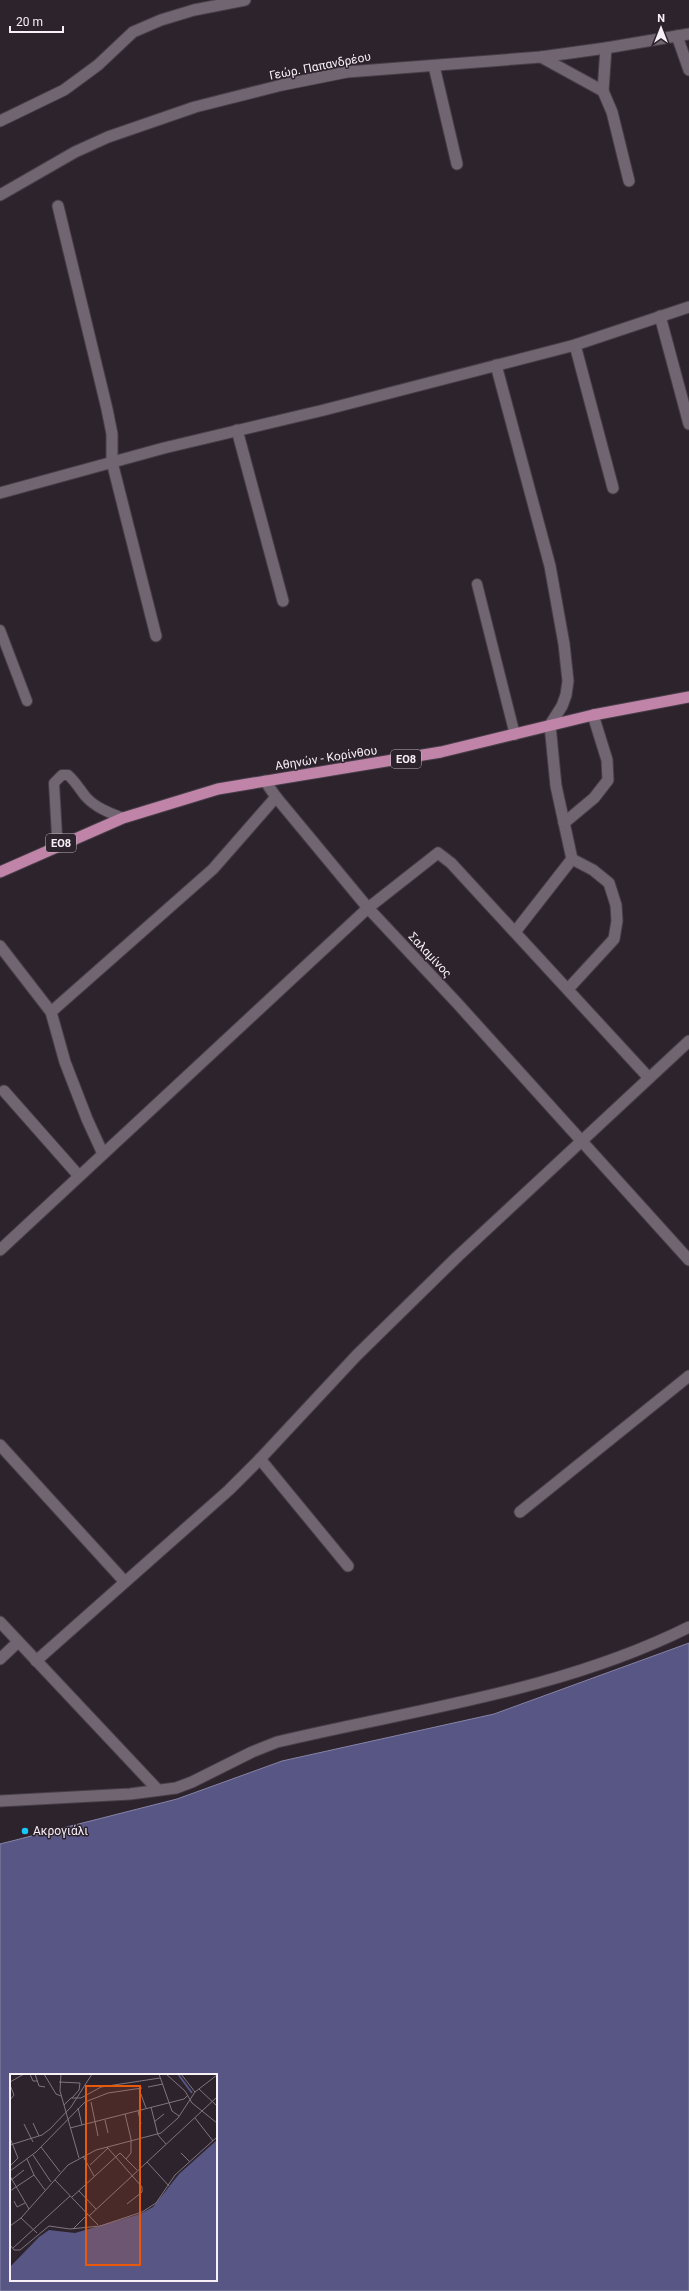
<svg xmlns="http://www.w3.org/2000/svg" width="689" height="2291" font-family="Roboto,sans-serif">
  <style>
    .water { fill: #575684; stroke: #8784a6; fill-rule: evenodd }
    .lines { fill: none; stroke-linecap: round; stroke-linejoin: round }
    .service-casing { stroke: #473e48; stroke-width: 12 }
    .minor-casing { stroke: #473e48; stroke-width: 13 }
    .primary-casing { stroke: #473e48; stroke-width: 13 }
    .service { stroke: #706570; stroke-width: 10 }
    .minor { stroke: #706570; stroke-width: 11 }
    .primary { stroke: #c084a9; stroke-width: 11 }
    .poi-dot { fill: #18cafc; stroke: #2d232d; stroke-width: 1.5 }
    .labels { text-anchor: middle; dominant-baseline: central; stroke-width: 3; stroke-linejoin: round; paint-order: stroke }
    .shield { fill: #2d232d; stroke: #bab2ba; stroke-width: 1 }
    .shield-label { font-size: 11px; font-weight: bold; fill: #f7f0f7 }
    .street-label { font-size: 12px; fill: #f7f0f7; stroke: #2d232d }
    .poi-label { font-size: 12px; fill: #f7f0f7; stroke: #2d232d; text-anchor: start }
    .inset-river { fill: none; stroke: #575684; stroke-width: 2 }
    .inset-road { fill: none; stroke: #7e757e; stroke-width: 1 }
    .view { fill: #e8590c; fill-opacity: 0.15; stroke: #e8590c; stroke-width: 2 }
    .inset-edge { fill: none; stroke: #f7f0f7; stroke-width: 2 }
  </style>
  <rect width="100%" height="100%" fill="#2d232d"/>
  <!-- water -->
  <path class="water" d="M689,1643V2291H0V1844L177,1799L282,1761L494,1714ZM11,2075H216V2280H11Z"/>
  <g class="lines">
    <!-- service casing -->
    <g class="service-casing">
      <g id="service">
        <path d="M477,584L515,735"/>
        <path d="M0,630L27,701"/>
        <path d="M54,846L57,836L54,783L62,775H68C76,782 80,790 86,797C96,808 110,813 123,818"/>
      </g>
    </g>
    <!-- minor casing -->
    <g class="minor-casing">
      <g id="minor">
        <path d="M677,36L689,70"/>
        <path d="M606,48L603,91L612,112L629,181"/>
        <path d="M541,57L603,91"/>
        <path d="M434,66L457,164"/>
        <path d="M0,121L64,90L98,65L133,32L161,20L194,10L245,0"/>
        <path d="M0,195L75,152L108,137L195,107L282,85L347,72L541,57L606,48L689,34"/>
        <path d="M58,206L107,409L112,434V462L156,636"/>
        <path d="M660,316L689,424"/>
        <path d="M575,345L613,488"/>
        <path d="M496,365L550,566L564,644L568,681L566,695L562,706L550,725L556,786L572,859L515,932"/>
        <path d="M237,430L283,601"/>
        <path d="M0,493L164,448L324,410L575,345L689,307"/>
        <path d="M265,781L276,797L368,908L457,1003L689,1260"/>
        <path d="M564,823L594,798L608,780L607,760L593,715"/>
        <path d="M0,946L51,1012L65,1062L87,1119L103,1154"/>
        <path d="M568,989L614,939L617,921L616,905L609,883L593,870L572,859"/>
        <path d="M51,1012L213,869L276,797"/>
        <path d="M4,1091L79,1176"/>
        <path d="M0,1250L368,908L438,853L451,863L649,1078"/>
        <path d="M0,1445L125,1582"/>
        <path d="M260,1459L348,1566"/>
        <path d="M520,1512L689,1376"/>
        <path d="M0,1622L158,1790"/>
        <path d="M0,1659L18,1642"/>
        <path d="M36,1661L229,1490L260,1459L357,1355L457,1257L689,1041"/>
        <path d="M0,1801L130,1794L176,1788L192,1782L252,1752L277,1742C415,1709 561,1691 689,1627"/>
      </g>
    </g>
    <!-- primary casing -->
    <g class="primary-casing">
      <path id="primary" d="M0,872L123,818L218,789L441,752L593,715L689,697"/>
    </g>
    <!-- service -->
    <use href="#service" class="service"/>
    <!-- minor -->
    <use href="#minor" class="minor"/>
    <!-- primary -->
    <use href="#primary" class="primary"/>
  </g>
  <!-- markers -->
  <circle class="poi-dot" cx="25" cy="1831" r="4"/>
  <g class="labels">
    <!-- shield labels -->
    <g class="shield">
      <rect x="391" y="750" width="30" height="18" rx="3"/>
      <rect x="46" y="834" width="30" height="18" rx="3"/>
    </g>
    <g class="shield-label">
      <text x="406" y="759">ΕΟ8</text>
      <text x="61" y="843">ΕΟ8</text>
    </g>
    <!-- street labels -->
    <g class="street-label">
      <text transform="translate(320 66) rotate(-11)">Γεώρ. Παπανδρέου</text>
      <text transform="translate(326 758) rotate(-9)">Αθηνών - Κορίνθου</text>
      <text transform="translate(430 955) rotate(47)">Σαλαμίνος</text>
    </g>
    <!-- poi labels -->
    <g class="poi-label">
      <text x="33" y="1831">Ακρογιάλι</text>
    </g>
  </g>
  <!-- overview -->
  <g transform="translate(10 2074)">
    <rect width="207" height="207" fill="#2d232d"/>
    <path d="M207,66V207H0V193L29,163L39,156L65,159L130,140L143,133L169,100Z" fill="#575684"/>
    <path class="inset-river" d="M168,0L182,19"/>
    <path class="inset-road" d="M20,0L23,7H28M25,0L29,12L35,13M34,0L46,20L51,22M51,0L50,17L69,84M149,0L162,37L169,42M156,0L175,17L182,29L207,49M171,0L185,18M0,8L14,0M49,8L70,9L69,16L62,24M0,11L4,21L0,26M138,13L153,10M129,15L136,34M189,15L207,32M81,28L88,62M54,31L61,24H71L91,13L150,4M141,33L148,61L156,70M68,34L72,51M128,37L131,50M115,40L121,65V79L116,85M185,44L203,67M95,46L98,59M144,48L154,40M23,49L29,62M14,50L23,68M60,54L174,25L178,21M0,64L8,84L0,92M0,71L32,61L40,55L61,33L82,0M31,73L50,98M97,73L132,113V118L117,130M171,79L180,88M23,81L41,108M73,82L84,102M137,88L159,112M80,91L98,74M0,97L26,78L75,28L98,19L132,14M24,101L35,116M0,102L19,135M45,106L88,151M0,107L14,96M0,117L24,101L17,85M69,117L86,135M62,123L110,79L127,96M4,127L7,133L15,129M79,142L207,23M11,144L27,159M0,152L11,144L58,91L86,76L151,59L168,44L185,18L207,1M63,155L78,140M0,171L4,176H10L39,152L60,155L90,152L132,138L146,129L165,101L207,63M3,174L60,122"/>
    <path class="view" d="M76,12H130V191H76Z"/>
    <rect width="207" height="207" class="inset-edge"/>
  </g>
  <!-- north arrow -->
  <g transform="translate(661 28)" stroke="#2d232d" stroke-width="3" paint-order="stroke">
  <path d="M0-3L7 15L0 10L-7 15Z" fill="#f7f0f7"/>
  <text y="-6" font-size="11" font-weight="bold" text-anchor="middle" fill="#f7f0f7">N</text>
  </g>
  <!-- scale -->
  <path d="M10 26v6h53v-6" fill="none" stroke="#f7f0f7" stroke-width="2"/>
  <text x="16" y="26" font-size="12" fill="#f7f0f7" stroke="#2d232d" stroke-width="3" paint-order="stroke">20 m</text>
</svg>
